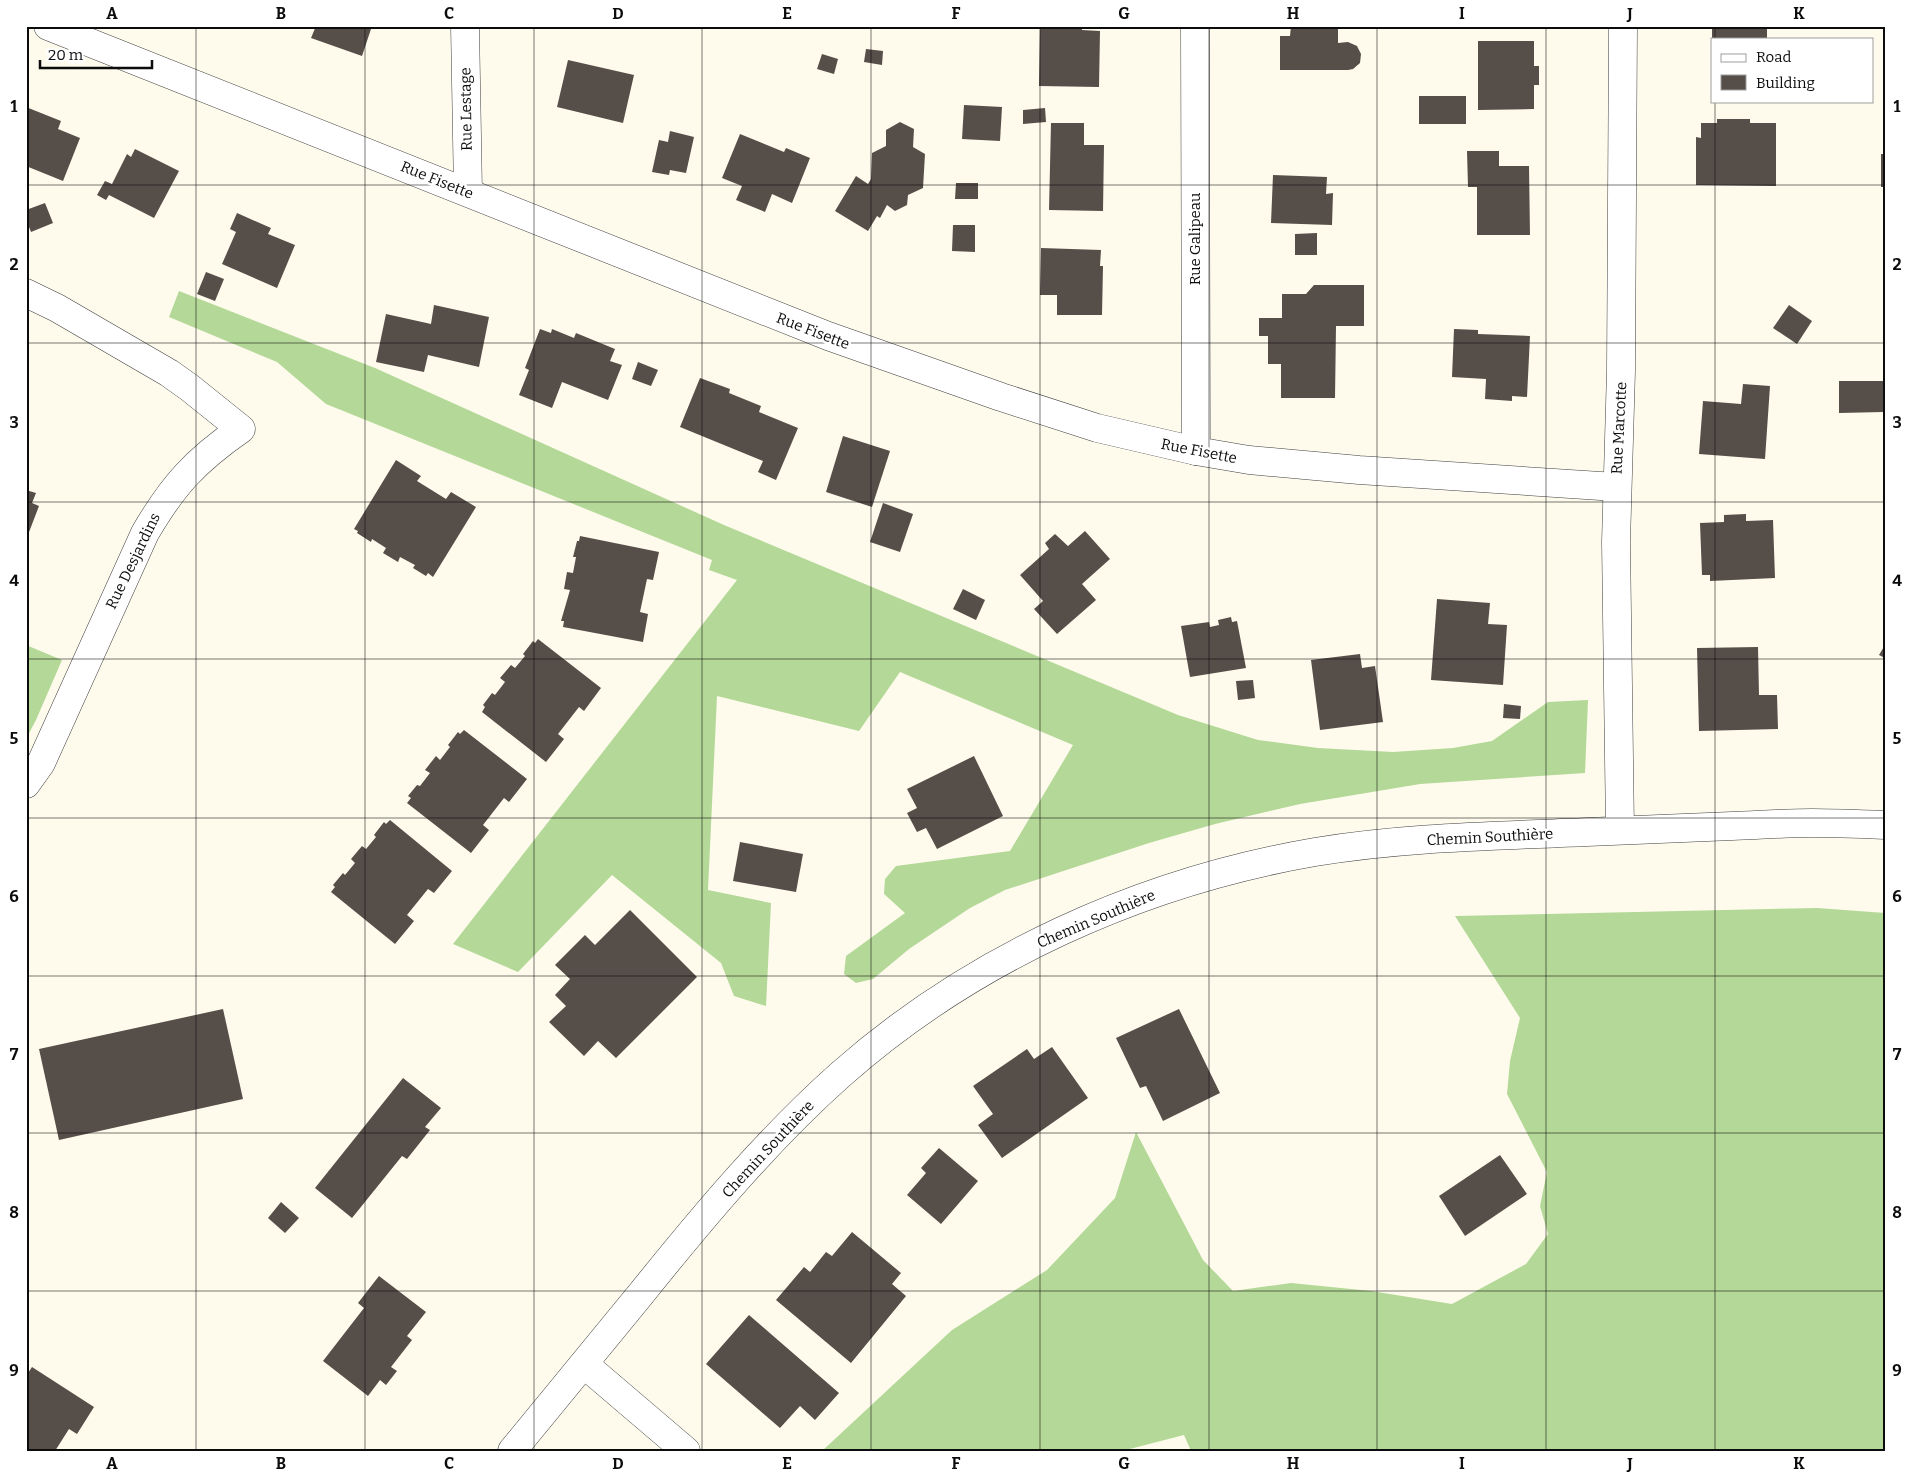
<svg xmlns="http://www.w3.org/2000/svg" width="1911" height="1477" font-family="Bitter,serif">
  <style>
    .forest { fill: #b3d897 }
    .building { fill: #554e49 }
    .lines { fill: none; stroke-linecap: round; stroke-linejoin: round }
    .minor-casing { stroke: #3f3f3f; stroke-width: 29 }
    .tertiary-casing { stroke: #3f3f3f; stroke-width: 29 }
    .minor { stroke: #fff; stroke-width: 28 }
    .tertiary { stroke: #fff; stroke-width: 28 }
    .grid { fill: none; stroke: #0c0c0c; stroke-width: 1; stroke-opacity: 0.55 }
    .labels { text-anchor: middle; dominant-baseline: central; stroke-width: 5; stroke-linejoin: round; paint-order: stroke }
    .street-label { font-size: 15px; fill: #0c0c0c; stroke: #fff }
    .neatline { fill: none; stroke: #0c0c0c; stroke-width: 2 }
    .grid-label { font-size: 16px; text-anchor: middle; font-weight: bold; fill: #0c0c0c }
  </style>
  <rect width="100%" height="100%" fill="#fefbec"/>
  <!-- forest -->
  <g class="forest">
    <path d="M179,291L375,368L724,525L1178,715L1258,740L1318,748L1393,752L1453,748L1492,741L1548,702L1588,700L1585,773L1420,784L1300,804L1215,824L1149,843L1005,890L970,908L909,949L873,979L856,983L844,974L846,956L905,913L884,894L885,879L896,866L1010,851L1073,745L900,672L859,731L717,696L708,890L771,903L766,1006L734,996L721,963L612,875L518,972L453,944L737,580L709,570L712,560L326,404L277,362L169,317Z"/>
    <path d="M26,645L62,660L36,720L26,739Z"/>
    <path d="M1817,908L1885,913V1451H1191L1184,1435L1122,1451H822L952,1330L1047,1270L1115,1198L1136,1132L1203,1260L1233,1291L1291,1283L1371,1291L1452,1304L1526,1264L1548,1234L1540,1206L1547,1172L1507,1094L1510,1061L1520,1018L1455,916Z"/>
  </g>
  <!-- building -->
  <g class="building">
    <path d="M316,26H372L362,56L311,38Z"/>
    <path d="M1040,26H1082V30L1100,31L1099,87L1039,86Z"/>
    <path d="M1291,26H1338V43L1348,42L1357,46L1361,54L1360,63L1353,69L1348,70H1280V36H1290Z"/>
    <rect x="1712" y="26" width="55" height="13"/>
    <path d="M1478,41H1534V66H1539V85H1534V109L1478,110Z"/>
    <path d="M866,49L883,51L882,65L864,62Z"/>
    <path d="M822,54L838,59L834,74L817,69Z"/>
    <path d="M568,60L634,75L623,123L557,107Z"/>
    <rect x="1419" y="96" width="47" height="28"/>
    <path d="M964,105L1002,107L1000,141L962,139Z"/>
    <path d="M26,107L61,121L58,129L80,138L63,181L26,166Z"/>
    <path d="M1045,108L1046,122L1023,124V110Z"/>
    <path d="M1717,119H1750V123H1776V186L1696,185V137L1701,138V123H1717Z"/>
    <path d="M900,122L914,129L913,147L925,154L923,188L908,195L907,205L895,211L887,205L880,218L877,216L868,231L835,211L856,176L868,184L871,179L872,153L886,146V130Z"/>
    <path d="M1051,123H1084V145H1104L1103,211L1049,210Z"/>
    <path d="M670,131L694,137L686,173L670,170L669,175L652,172L659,140L668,142Z"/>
    <path d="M740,134L784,152L786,148L810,158L792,203L772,194L765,212L736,200L742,186L722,178Z"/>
    <path d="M135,149L179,171L154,218L109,195L106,200L97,195L105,181L112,184L127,154L131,157Z"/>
    <path d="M1467,151H1499V166H1529L1530,235H1477V187H1468Z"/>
    <rect x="1881" y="154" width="4" height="33"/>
    <path d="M1273,175L1327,177L1326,194L1333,193L1332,225L1271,223Z"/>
    <path d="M956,183H978V199H955Z"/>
    <path d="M45,203L53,223L31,232L26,219V210Z"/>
    <path d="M237,213L271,228L268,234L295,245L277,288L222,264L236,232L230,229Z"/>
    <path d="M953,225H975V252L952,251Z"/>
    <path d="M1317,233V255H1295V234Z"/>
    <path d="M1041,248L1101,250L1100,266H1103L1102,315H1057V295H1040Z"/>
    <path d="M206,272L224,279L215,301L197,294Z"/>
    <path d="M1314,285H1364V326H1336L1335,398H1281V364H1268V336H1259V318H1282V294H1306Z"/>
    <path d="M434,305L489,317L479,367L428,355L424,372L376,362L386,314L431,324Z"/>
    <path d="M1789,305L1812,321L1797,344L1773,328Z"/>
    <path d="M540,329L551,333L552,329L574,338L576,333L615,349L610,361L622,365L608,400L562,382L552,408L519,395L529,370L525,368Z"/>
    <path d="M1454,329L1478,330V334L1530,336L1527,397L1512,396V401L1485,399L1486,379L1452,377Z"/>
    <path d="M638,362L658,370L651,386L632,379Z"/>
    <path d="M700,378L730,389L729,393L761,406L759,412L798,428L776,480L758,472L763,461L680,427Z"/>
    <path d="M1839,381H1883V412L1839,413Z"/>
    <path d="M1743,384L1770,386L1765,459L1699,454L1703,401L1741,404Z"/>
    <path d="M843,436L890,451L872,507L826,492Z"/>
    <path d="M396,460L421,476L417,481L446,499L451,492L476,507L433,577L428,573L426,576L413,568L415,565L400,557L398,562L383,553L386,548L372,539L371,542L357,533L358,531L354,529Z"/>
    <path d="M26,490L36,493L32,503L39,506L26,540Z"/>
    <path d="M883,503L913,514L900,552L870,542Z"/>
    <path d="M1746,514V521L1773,520L1775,578L1710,581V575H1702L1700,523L1724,522V515Z"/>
    <path d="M1085,531L1110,559L1082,584L1096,600L1057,634L1034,609L1043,601L1020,575L1049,549L1045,543L1055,534L1068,546Z"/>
    <path d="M580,536L659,552L653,580L647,579L640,612L648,614L643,642L563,627L564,621H561L570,590L564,589L567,572L573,573L576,557H573L577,541H579Z"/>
    <path d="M963,589L985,600L976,620L953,609Z"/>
    <path d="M1437,599L1490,603L1488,624L1507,625L1503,685L1431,680Z"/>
    <path d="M1231,617L1232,622L1237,621L1246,668L1190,677L1181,626L1209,622L1210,627L1219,625L1218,620Z"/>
    <path d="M538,639L601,688L584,711L579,707L558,734L564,739L546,762L482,712L485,707L483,705L492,693L495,695L505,682L500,678L511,665L515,668L525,656L523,654L533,641L535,643Z"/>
    <path d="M1885,645V658L1879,655Z"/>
    <path d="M1758,647L1759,695H1777L1778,729L1699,731L1697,648Z"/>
    <path d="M1360,654L1362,668L1375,666L1383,722L1320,730L1311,660Z"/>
    <path d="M1253,680L1255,698L1238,700L1236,681Z"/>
    <path d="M1504,704L1521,706L1520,719L1503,718Z"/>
    <path d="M464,730L527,779L509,802L504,798L483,825L489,830L471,853L407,803L411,798L408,796L417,785L420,786L430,773L425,770L436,756L440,760L450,747L448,745L458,732L460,734Z"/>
    <path d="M974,756L1003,816L937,849L926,828L917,832L907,813L917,808L907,789Z"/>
    <path d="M390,820L452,871L434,893L428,889L407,915L414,921L395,944L331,892L335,887L333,885L343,873L345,875L355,863L351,859L362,846L366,849L376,837L374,835L384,822L386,824Z"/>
    <path d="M740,842L803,854L796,892L733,881Z"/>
    <path d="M630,910L697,977L616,1058L598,1041L584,1056L549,1022L566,1006L555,995L570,979L555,965L585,935L595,945Z"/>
    <path d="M223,1009L243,1099L59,1140L39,1049Z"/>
    <path d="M1179,1009L1220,1093L1163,1121L1146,1086L1140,1088L1116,1038Z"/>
    <path d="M1052,1047L1088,1098L1002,1158L978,1125L993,1114L973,1086L1027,1049L1034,1059Z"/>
    <path d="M403,1078L441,1108L425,1127L430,1130L407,1159L402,1156L352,1218L315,1188Z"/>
    <path d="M939,1148L978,1181L941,1224L907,1195L926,1173L921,1168Z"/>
    <path d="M1500,1155L1527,1194L1465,1236L1439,1196Z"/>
    <path d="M281,1202L299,1218L285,1233L268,1218Z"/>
    <path d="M852,1232L901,1273L892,1284L906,1296L851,1363L776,1300L804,1267L810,1272L826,1252L832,1256Z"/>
    <path d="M379,1276L426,1312L407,1336L412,1340L391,1367L397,1371L386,1385L380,1380L368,1396L323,1361L364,1308L358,1303Z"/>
    <path d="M749,1315L839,1393L815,1420L800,1406L780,1428L706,1364Z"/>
    <path d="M32,1367L94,1407L77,1434L69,1429L55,1451H26V1376Z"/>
  </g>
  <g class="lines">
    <!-- minor casing -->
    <g class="minor-casing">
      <g id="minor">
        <path d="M48,26L828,336L1001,397L1097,428L1196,451L1249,460L1359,470L1616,487"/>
        <path d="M465,26L468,192"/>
        <path d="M1195,26L1196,451"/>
        <path d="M26,293L57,308L169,373L190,388L241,429C195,461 173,485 145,533L41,763L26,784"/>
        <path d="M1620,830L1616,542L1621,371L1623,26"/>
        <path d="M584,1364L686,1451"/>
      </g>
    </g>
    <!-- tertiary casing -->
    <g class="tertiary-casing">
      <path id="tertiary" d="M512,1451C555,1399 597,1347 640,1295C702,1218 766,1141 840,1075C972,958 1141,882 1315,852C1404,837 1497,836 1587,832C1636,830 1684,828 1732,826C1759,825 1786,823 1812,823C1836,823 1861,824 1885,825"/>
    </g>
    <!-- minor -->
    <use href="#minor" class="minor"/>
    <!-- tertiary -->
    <use href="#tertiary" class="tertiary"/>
  </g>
  <!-- grid -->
  <path class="grid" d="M196,26V1451M365,26V1451M534,26V1451M702,26V1451M871,26V1451M1040,26V1451M1209,26V1451M1377,26V1451M1546,26V1451M1715,26V39M1715,101V1451M26,185H1885M26,343H1885M26,502H1885M26,659H1885M26,818H1885M26,976H1885M26,1133H1885M26,1291H1885"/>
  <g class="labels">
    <!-- street labels -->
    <g class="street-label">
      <text transform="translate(466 109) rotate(-91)">Rue Lestage</text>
      <text transform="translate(437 180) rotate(22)">Rue Fisette</text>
      <text transform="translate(1195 239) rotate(-90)">Rue Galipeau</text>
      <text transform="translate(813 331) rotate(21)">Rue Fisette</text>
      <text transform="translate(1619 428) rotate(-87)">Rue Marcotte</text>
      <text transform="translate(1199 451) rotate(11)">Rue Fisette</text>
      <text transform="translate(133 561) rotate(-64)">Rue Desjardins</text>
      <text transform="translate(1490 837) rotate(-3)">Chemin Southière</text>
      <text transform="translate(1096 919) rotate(-23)">Chemin Southière</text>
      <text transform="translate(768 1149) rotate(-47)">Chemin Southière</text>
    </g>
  </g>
  <!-- border -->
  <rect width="1911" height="1477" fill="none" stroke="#ffffff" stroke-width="55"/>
  <!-- legend -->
  <rect x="1711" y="38" width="162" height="65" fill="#ffffff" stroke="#9e9e9e"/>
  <rect x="1721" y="54" width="25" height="8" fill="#ffffff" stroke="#9e9e9e"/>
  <text x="1756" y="62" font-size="15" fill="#0c0c0c">Road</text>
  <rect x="1721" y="75" width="25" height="15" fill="#554e49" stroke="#9e9e9e"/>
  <text x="1756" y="88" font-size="15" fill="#0c0c0c">Building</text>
  <!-- scale -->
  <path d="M40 60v8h112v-8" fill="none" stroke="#0c0c0c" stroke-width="2.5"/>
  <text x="48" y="60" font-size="15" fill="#0c0c0c" stroke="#ffffff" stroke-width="4" paint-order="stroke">20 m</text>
  <rect x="28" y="28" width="1856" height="1422" class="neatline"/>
  <g class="grid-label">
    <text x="112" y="19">A</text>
    <text x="281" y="19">B</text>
    <text x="449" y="19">C</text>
    <text x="618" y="19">D</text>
    <text x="787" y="19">E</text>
    <text x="956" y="19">F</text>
    <text x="1124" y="19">G</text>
    <text x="1293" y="19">H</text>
    <text x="1462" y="19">I</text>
    <text x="1630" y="19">J</text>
    <text x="1799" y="19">K</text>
    <text x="14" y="112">1</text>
    <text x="1897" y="112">1</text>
    <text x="14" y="270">2</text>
    <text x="1897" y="270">2</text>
    <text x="14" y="428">3</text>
    <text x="1897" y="428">3</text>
    <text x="14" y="586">4</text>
    <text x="1897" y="586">4</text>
    <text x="14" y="744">5</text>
    <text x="1897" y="744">5</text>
    <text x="14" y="902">6</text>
    <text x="1897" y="902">6</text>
    <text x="14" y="1060">7</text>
    <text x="1897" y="1060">7</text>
    <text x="14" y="1218">8</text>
    <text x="1897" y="1218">8</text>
    <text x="14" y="1376">9</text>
    <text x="1897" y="1376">9</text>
    <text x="112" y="1469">A</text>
    <text x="281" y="1469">B</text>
    <text x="449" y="1469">C</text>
    <text x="618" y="1469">D</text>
    <text x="787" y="1469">E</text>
    <text x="956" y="1469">F</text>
    <text x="1124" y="1469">G</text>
    <text x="1293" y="1469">H</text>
    <text x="1462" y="1469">I</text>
    <text x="1630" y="1469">J</text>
    <text x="1799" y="1469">K</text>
  </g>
</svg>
